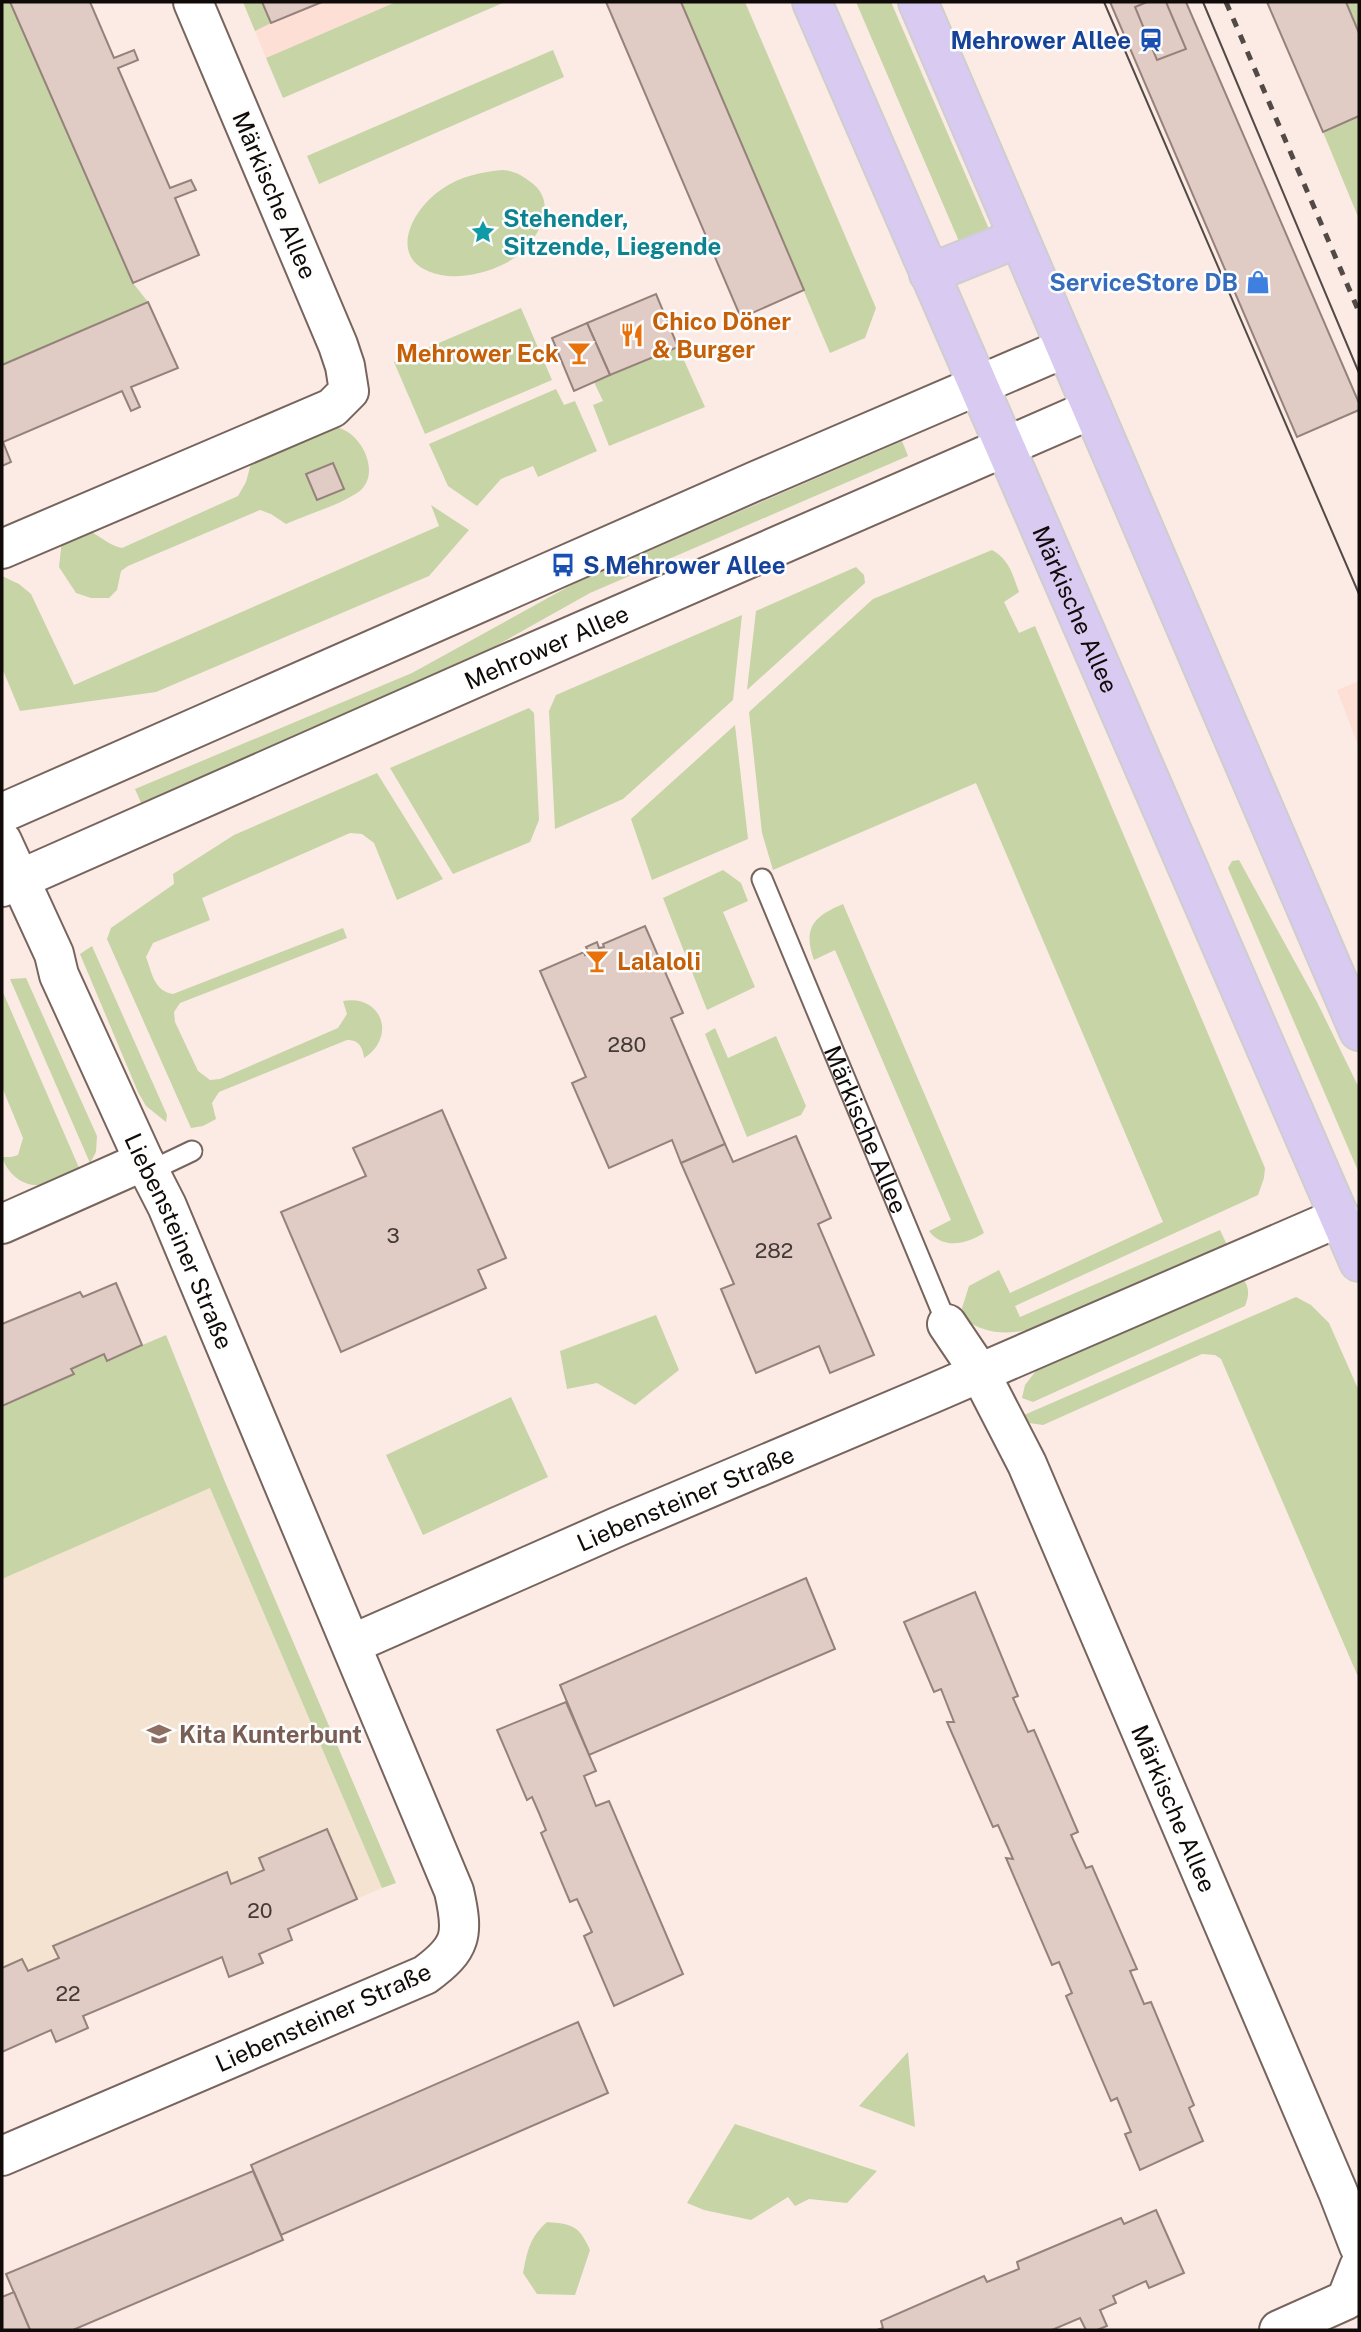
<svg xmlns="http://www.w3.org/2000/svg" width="1361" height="2332" font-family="'Public Sans',sans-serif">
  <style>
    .built { fill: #fddfd5 }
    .education { fill: #f3e3d0 }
    .green { fill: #c6d4a6 }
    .building { fill: #e1ccc5; stroke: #95827b; stroke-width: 2 }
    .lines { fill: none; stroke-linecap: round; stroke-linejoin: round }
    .service-casing { stroke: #76645d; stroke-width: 23 }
    .minor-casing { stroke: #76645d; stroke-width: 42 }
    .secondary-casing { stroke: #76645d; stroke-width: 42 }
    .primary-casing { stroke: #cfcece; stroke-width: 42 }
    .service { stroke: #fff; stroke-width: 19 }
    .minor { stroke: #fff; stroke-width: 38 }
    .secondary { stroke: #fff; stroke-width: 38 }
    .primary { stroke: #d9caf2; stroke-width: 38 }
    .tram { stroke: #534a47; stroke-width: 2 }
    .rail { stroke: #534a47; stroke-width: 5; stroke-dasharray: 9 9; stroke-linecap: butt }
    .labels { text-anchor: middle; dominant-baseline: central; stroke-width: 5; stroke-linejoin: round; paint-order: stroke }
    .number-label { font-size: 21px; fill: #443a37 }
    .transit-label { font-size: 24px; font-weight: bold; fill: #164399; stroke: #fdfdfd; text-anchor: end }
    .street-label { font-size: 24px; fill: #100a08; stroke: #fdfdfd }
    .culture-label { font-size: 24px; font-weight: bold; fill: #0d838f; stroke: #fdfdfd; text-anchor: start }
    .shop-label { font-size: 24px; font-weight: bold; fill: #366cbe; stroke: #fdfdfd; text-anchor: end }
    .food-label { font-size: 24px; font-weight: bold; fill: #c56008; stroke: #fdfdfd; text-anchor: start }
    .education-label { font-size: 24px; font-weight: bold; fill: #785e54; stroke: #fdfdfd; text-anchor: start }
  </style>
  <rect width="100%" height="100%" fill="#fcebe5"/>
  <!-- built -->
  <g class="built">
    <path d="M243,2H396L266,58Z"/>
    <path d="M1359,681V748L1337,690Z"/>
  </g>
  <!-- education -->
  <path class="education" d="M210,1488L382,1888L288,1929L292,1940L260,1954L263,1963L229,1977L221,1957L84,2016L88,2028L56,2042L50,2031L2,2051V1579Z"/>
  <!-- green -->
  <g class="green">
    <path d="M2,2H10L133,283L148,302L2,365Z"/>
    <path d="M243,2H262L271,23L255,31Z"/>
    <path d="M396,2H505L283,98L266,58Z"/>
    <path d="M681,2H745L876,308L865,338L830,353Z"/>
    <path d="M856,2H891L989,229L978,241L963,246L958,239Z"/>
    <path d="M1346,2H1359V33Z"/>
    <path d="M553,50L564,77L319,184L307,156Z"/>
    <path d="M1359,116V219L1323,132Z"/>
    <path d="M503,170C515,171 522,175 532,183C563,207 531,251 504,264C486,273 461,279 441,275C385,264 409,211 442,189C461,176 481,172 503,170Z"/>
    <path d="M521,308L552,380L425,434L394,362Z"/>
    <path d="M678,347L705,407L609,446L593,405L603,401L594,382Z"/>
    <path d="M556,389L564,405L575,401L597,451L538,477L533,466L501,479L477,506L448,486L429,444Z"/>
    <path d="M317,428C323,428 332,426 339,428C364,435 382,477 357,493C337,506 308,514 286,524L271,514L260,510L128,566L121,571L117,590L109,598H91L76,593L59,567L62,540L85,529C99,534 107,545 122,548L238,496L246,482L253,456Z"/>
    <path d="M902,441L908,456L590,593L467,662L142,805L135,789L412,673L575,583Z"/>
    <path d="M431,505L469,530L429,576L156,692L20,711L2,668V576L19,584L31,594L74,685L439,526Z"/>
    <path d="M992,550C1009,559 1013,575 1019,592L1004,602L1019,633L1035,626L1265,1168L1264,1178L1258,1195L1015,1306L1020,1317L1220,1230L1228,1247L1034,1328C1011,1335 985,1335 965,1319L962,1308L969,1286L999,1270L1010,1293L1163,1222L976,783L773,870L762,833L749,712L873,599Z"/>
    <path d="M856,567L864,575L865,583L747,690L756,611Z"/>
    <path d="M742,615L733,700L623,799L555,829L549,711L556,695Z"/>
    <path d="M529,708L534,713L539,820L530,842L453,874L390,768Z"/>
    <path d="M735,725L748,839L652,880L631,819Z"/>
    <path d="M377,773L443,879L397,900L374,843L362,834L350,833L202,898L210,920L153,943L146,957C152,973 154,991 173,994L343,928L347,938L180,1003L174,1012L175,1022L198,1071L210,1080L220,1079L338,1028L347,1014L343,1001C382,994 397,1037 364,1058C363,1048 359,1039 347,1040L219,1092L212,1103L216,1119L203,1126L191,1128L107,939L111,928L174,884L173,874L234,835Z"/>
    <path d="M1239,860L1317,1002L1359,1088V1173L1230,873L1228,868L1232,861Z"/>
    <path d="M723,870L741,883L748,901L723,912L755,987L707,1010L663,898Z"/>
    <path d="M843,904L984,1233C967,1244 943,1250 929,1231L951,1220L835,950L814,960C802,927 815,916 843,904Z"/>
    <path d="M92,946L167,1115L166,1122L146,1106L138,1092L80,954Z"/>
    <path d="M26,978L97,1136L96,1152L90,1163L10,979Z"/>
    <path d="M2,990L80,1170C69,1174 53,1185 42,1185C22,1187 8,1174 2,1157H11L18,1155L23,1138L2,1087Z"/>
    <path d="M715,1028L728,1058L776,1036L806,1106L801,1115L747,1137L705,1034Z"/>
    <path d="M1243,1279C1250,1288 1249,1296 1245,1306L1033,1402L1022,1398L1025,1385L1039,1367Z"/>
    <path d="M1296,1297L1311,1305L1329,1323L1359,1391V1679L1221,1359L1215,1355L1202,1354L1043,1425L1029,1423L1024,1415Z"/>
    <path d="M656,1315L679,1370L635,1405L597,1383L567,1389L560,1351Z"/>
    <path d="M166,1335L225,1482L396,1883L382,1888L210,1488L2,1579V1406L73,1375L71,1369L104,1354L107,1360Z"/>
    <path d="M511,1397L548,1477L423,1535L386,1455Z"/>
    <path d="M908,2052L915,2127L859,2106Z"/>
    <path d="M735,2124L877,2171L847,2203L809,2199L795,2206L788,2197L751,2220L704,2210L687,2203Z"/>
    <path d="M547,2222C573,2224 579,2226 590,2250L575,2295L537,2294L523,2273C527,2251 530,2237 547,2222Z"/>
  </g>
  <!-- building -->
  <g class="building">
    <path d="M10,2H90L114,58L134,50L138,60L118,68L170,188L191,180L196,190L175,198L199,255L133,283Z"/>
    <path d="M262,2H322L271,23Z"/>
    <path d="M606,2H681L804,290L741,318Z"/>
    <path d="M1110,2H1186L1359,403V410L1297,437Z"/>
    <path d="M1147,2H1166L1186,49L1157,60L1135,7Z"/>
    <path d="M1267,2H1346L1359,33V116L1323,132Z"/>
    <path d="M656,294L678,347L610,375L587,323Z"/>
    <path d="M148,302L178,368L131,387L140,407L131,411L122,391L3,442L11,462L2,466V365Z"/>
    <path d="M587,323L610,375L574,391L552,338Z"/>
    <path d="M333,463L344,489L317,500L306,474Z"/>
    <path d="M645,926L683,1013L671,1018L725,1144L681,1163L672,1140L609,1168L572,1083L586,1077L540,971L584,952L585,955L589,953L586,947L597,942L599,948L604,947L603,944Z"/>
    <path d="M442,1110L506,1258L478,1270L486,1288L341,1352L281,1212L366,1176L353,1148Z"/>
    <path d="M796,1136L831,1218L818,1224L874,1355L830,1373L819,1346L756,1373L721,1289L734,1284L681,1163L725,1144L733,1162Z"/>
    <path d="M116,1283L142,1345L107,1361L104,1354L71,1369L74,1374L2,1406V1324L80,1292L83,1297Z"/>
    <path d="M806,1578L835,1649L589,1755L560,1685Z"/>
    <path d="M975,1592L1018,1696L1013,1698L1028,1732L1034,1730L1078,1832L1071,1835L1086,1868L1092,1866L1137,1969L1130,1971L1144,2004L1151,2002L1194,2105L1189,2108L1203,2141L1140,2170L1125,2134L1131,2132L1117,2098L1111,2101L1066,1996L1072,1993L1059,1962L1052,1965L1006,1858L1013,1859L998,1825L993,1827L947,1722H954L941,1689L934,1692L904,1622Z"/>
    <path d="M566,1702L596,1771L584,1776L596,1806L609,1801L683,1974L614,2006L584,1936L592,1932L577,1899L570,1902L541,1833L546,1830L539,1813L532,1797L527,1800L497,1730Z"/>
    <path d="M327,1829L357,1899L288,1929L292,1940L259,1954L263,1963L229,1977L222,1957L83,2016L88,2028L56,2042L51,2030L2,2052V1968L22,1959L28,1971L59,1958L53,1946L227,1872L231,1884L264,1870L259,1858Z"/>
    <path d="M578,2022L608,2093L281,2235L251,2165Z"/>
    <path d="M253,2171L283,2240L73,2330H30L6,2274Z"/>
    <path d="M1156,2210L1184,2273L1149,2288L1146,2281L1113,2296L1116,2303L1100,2310L1107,2326L1097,2330H1086L1080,2318L1052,2330H877L883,2328L881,2321L984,2276L987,2282L1019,2269L1017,2262L1121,2218L1124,2224Z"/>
    <path d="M14,2292L30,2330H2V2297Z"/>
  </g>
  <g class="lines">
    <!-- service casing -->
    <g class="service-casing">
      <g id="service">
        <path id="s1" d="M762,879L947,1324"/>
        <path d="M150,1171L192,1151"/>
      </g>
    </g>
    <!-- minor casing -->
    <g class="minor-casing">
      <g id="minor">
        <path d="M2,549L332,408L349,391L345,366L338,345L193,2"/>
        <path id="s2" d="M2,841L54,954L59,975L144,1161L167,1206L454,1891C464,1935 462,1948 425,1975L2,2156"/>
        <path d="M2,1224L144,1161"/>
        <path id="s3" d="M947,1324L980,1373L1027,1464L1338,2192L1359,2246"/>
        <path id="s4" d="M352,1644L617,1527L931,1394L1340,1217"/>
        <path d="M1279,2330L1346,2300L1359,2267"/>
      </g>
    </g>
    <!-- secondary casing -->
    <g class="secondary-casing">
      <g id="secondary">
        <path d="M2,813L758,480L1065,348"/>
        <path id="s5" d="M2,887L502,666L1092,409"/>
      </g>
    </g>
    <!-- primary casing -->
    <g class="primary-casing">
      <g id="primary">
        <path id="s6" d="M812,2L1359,1262"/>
        <path d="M918,2L1359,1031"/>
        <path d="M929,274L1018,238"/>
      </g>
    </g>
    <!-- service -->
    <use href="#service" class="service"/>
    <!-- minor -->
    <use href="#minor" class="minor"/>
    <!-- secondary -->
    <use href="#secondary" class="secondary"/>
    <!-- primary -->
    <use href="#primary" class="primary"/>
    <!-- tram -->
    <g class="tram">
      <path d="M1104,2L1359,594"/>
      <path d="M1203,2L1359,373"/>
    </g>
    <!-- rail -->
    <path class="rail" d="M1226,2L1359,312"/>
  </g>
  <!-- icons -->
  <defs>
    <g id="station-bare" transform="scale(1.89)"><path d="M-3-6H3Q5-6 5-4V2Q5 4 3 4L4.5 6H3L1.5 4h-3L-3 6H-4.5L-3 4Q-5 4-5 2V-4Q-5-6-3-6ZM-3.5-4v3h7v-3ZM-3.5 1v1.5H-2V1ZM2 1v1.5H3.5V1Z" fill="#1a4fb4" stroke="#fdfdfd" stroke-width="2.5" paint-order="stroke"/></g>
    <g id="sight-bare" transform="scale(1.89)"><path d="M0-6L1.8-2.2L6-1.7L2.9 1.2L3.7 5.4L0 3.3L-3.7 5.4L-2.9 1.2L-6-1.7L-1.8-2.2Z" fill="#0f9aa8" stroke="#fdfdfd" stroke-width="2.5" paint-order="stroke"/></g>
    <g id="shop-bare" transform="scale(1.89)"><path d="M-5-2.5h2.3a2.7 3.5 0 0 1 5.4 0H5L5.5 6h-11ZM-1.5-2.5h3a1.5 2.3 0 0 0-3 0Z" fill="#3f7fe0" stroke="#fdfdfd" stroke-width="2.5" paint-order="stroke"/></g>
    <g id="restaurant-bare" transform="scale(1.89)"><path d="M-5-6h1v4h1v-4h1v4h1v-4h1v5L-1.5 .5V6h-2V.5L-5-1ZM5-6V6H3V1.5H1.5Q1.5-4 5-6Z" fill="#e8710a" stroke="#fdfdfd" stroke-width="2.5" paint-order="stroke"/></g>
    <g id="bar-bare" transform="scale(1.89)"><path d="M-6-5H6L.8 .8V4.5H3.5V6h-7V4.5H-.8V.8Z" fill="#e8710a" stroke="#fdfdfd" stroke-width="2.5" paint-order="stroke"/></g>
    <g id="bus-bare" transform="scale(1.89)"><path d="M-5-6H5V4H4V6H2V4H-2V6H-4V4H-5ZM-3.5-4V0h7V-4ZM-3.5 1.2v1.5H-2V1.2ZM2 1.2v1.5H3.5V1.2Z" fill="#1a4fb4" stroke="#fdfdfd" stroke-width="2.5" paint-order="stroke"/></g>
    <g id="school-bare" transform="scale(1.89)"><path d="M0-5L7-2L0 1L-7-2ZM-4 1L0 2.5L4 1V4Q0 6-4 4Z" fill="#8d6e63" stroke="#fdfdfd" stroke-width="2.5" paint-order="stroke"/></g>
  </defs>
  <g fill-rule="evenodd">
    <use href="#station-bare" x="1151" y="40"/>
    <use href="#sight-bare" x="483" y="232"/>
    <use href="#shop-bare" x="1258" y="282"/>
    <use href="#restaurant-bare" x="632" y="335"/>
    <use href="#bar-bare" x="579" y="353"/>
    <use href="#bus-bare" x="563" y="565"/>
    <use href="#bar-bare" x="597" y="961"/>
    <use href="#school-bare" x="159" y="1734"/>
  </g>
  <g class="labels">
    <!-- number labels -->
    <g class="number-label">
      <text x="627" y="1044">280</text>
      <text x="393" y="1235">3</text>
      <text x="774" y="1250">282</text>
      <text x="260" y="1910">20</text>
      <text x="68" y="1993">22</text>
    </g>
    <!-- transit labels -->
    <g class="transit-label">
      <text x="1131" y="40">Mehrower Allee</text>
      <text x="583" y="565" text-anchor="start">S Mehrower Allee</text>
    </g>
    <!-- street labels -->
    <g class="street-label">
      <text transform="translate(275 195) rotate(67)">Märkische Allee</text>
      <text stroke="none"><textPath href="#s6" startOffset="662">Märkische Allee</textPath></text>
      <text stroke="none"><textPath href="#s5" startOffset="595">Mehrower Allee</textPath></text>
      <text stroke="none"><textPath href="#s1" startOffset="271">Märkische Allee</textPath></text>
      <text stroke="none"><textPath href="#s2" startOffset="438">Liebensteiner Straße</textPath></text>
      <text stroke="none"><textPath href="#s4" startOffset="364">Liebensteiner Straße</textPath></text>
      <text stroke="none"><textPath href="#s3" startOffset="536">Märkische Allee</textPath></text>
      <text transform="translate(323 2017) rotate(-24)">Liebensteiner Straße</text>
    </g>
    <!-- culture labels -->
    <g class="culture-label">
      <text x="503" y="218">Stehender,<tspan x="503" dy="28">Sitzende, Liegende</tspan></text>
    </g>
    <!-- shop labels -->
    <g class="shop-label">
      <text x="1238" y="282">ServiceStore DB</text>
    </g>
    <!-- food labels -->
    <g class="food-label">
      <text x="652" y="321">Chico Döner<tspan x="652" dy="28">&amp; Burger</tspan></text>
      <text x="559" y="353" text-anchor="end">Mehrower Eck</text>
      <text x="617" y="961">Lalaloli</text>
    </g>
    <!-- education labels -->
    <g class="education-label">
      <text x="179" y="1734">Kita Kunterbunt</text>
    </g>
  </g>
  <!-- border -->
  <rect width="1361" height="2332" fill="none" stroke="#100a08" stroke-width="7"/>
</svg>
